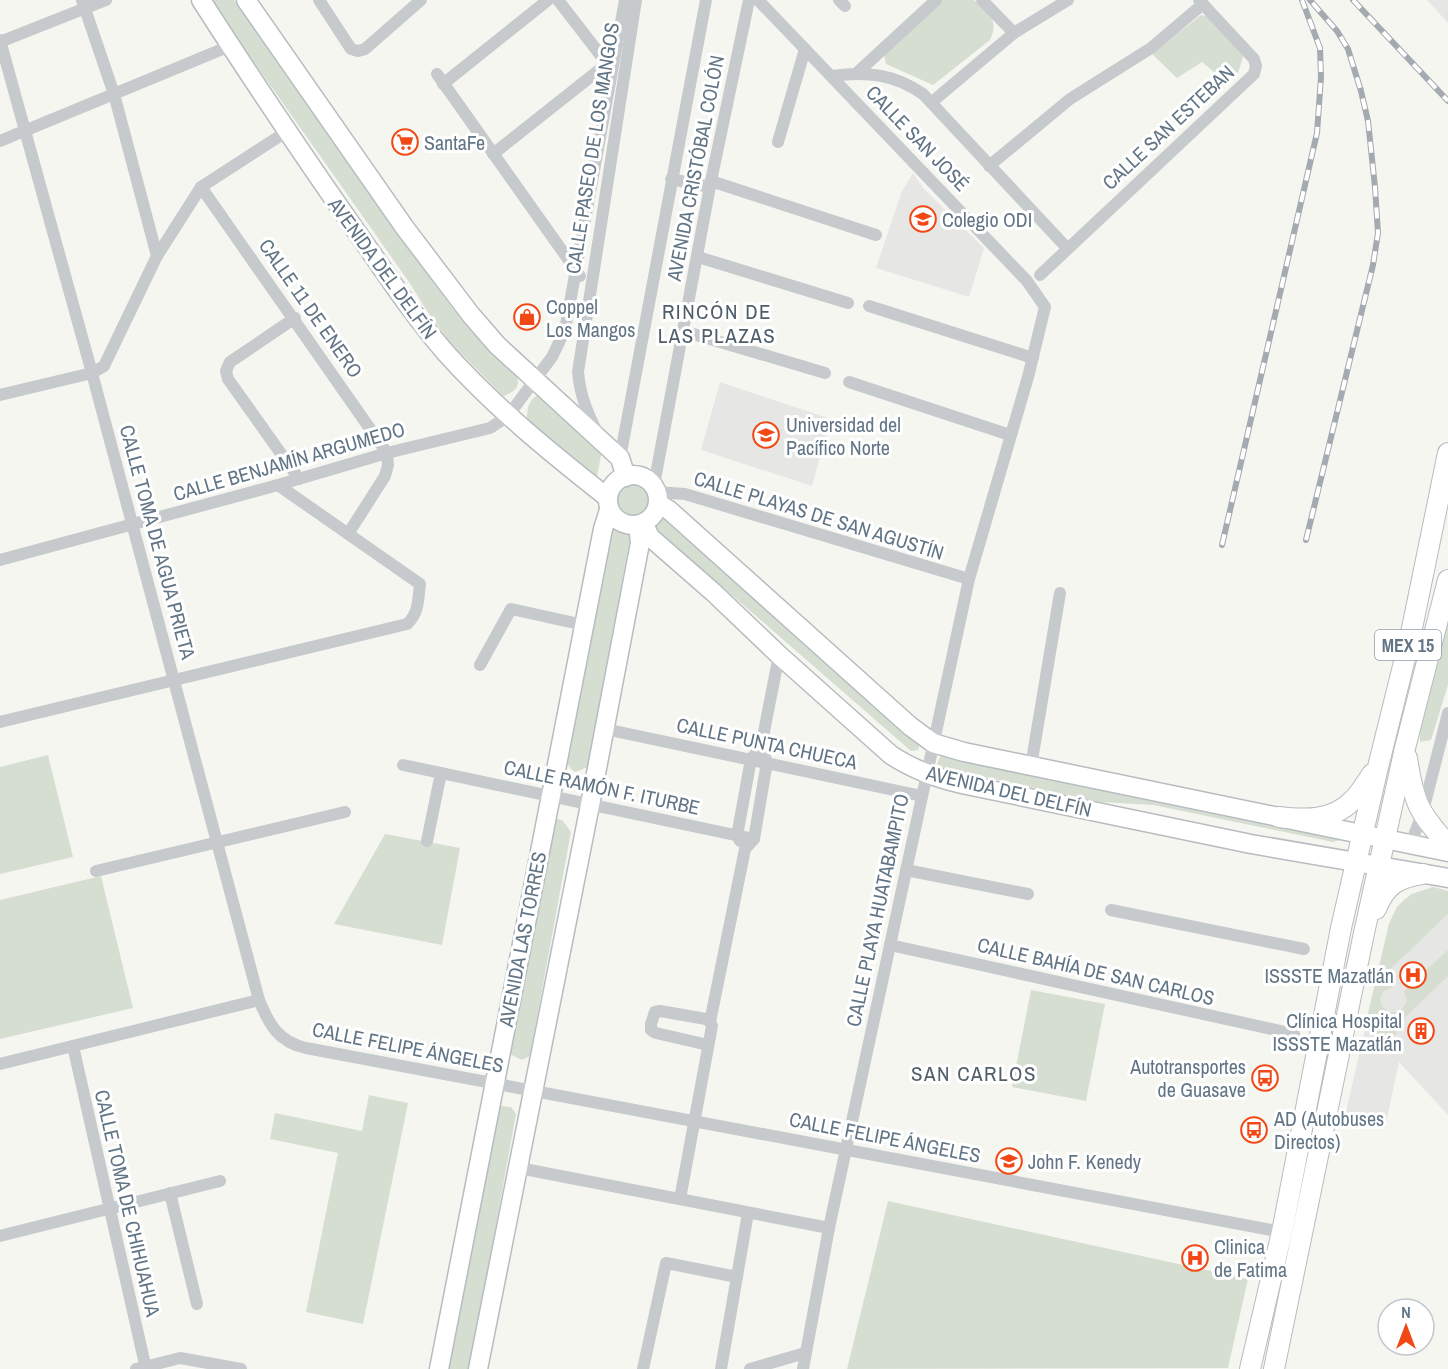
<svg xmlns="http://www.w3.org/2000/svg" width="1448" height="1369" font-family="'Archivo Narrow',sans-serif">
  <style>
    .built { fill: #e6e7e5 }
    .green { fill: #d6ded2 }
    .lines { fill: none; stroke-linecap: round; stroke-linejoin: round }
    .secondary-casing { stroke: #b6bcc0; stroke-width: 21 }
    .primary-casing { stroke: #b7bbbf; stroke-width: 22 }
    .street { stroke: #c7cacd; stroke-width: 12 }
    .secondary { stroke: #fff; stroke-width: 18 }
    .primary { stroke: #fff; stroke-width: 20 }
    .rail-casing { stroke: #a4aab0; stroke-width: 6 }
    .rail { stroke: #fff; stroke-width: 4; stroke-dasharray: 11; stroke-linecap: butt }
    .labels { text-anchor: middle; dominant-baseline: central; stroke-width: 6; stroke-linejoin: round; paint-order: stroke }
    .shield { fill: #fff; stroke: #919eaa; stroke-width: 1.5 }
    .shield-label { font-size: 18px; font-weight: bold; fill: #627585 }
    .street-label { font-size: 20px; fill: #627585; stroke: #fff }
    .poi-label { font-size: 20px; fill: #627585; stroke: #fff; text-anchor: start }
    .neighbourhood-label { font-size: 21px; letter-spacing: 1.5px; fill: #505e69; stroke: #fff }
  </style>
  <rect width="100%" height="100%" fill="#f6f6f1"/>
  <!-- built -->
  <g class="built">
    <path d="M1427,0H1448V23Z"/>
    <path d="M913,173L923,188L984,248L969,297L876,268L902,191Z"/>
    <path d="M720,382L831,419L812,486L701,450Z"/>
    <path d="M1433,887L1448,891V1115L1399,1062L1385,1128L1344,1120L1389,924L1397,907L1404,900L1412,894Z"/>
  </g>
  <!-- green -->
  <g class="green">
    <path d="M210,0H234C279,65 326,129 371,193C401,236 429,279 461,319C465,324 469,329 473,333C487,345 545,383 503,396L449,341L427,311L409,282Z"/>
    <path d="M938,0H974C988,13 1000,20 990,40L933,85L886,64L884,55Z"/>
    <path d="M1201,15L1210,17L1244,54L1238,73L1226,82L1202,62L1177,78L1152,54Z"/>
    <path d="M538,395H544L602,450L597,477L527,419C527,409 528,400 538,395Z"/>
    <circle cx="634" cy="503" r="19"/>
    <path d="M662,517L669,520L920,743L918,750L911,751L657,530L655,521Z"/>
    <path d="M615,524L625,526L631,533L588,767L575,772L571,769L565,760L611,526Z"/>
    <path d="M1448,610V685L1431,740L1420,742V728Z"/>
    <path d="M941,754L1336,835L1340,840L1333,842L1153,805L1100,802L943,768L937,764Z"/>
    <path d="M48,755L73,857L0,874V767Z"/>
    <path d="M556,818L563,821L571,832L530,1056L522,1060L510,1054Z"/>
    <path d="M385,834L460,848L442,945L334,924Z"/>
    <path d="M101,876L133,1008L0,1039V900Z"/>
    <path d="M1433,887L1448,891V914L1383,976L1393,987L1383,992L1380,998L1382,1006C1390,1016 1402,1013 1407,1001L1404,991L1448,950V976L1393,1029L1397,1033L1384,1046L1365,1026L1389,924L1397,907L1404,900L1412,894Z"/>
    <path d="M1031,990L1105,1004L1086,1101L1012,1087Z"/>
    <path d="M369,1095L408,1103L363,1324L306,1312L338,1153L270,1139L275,1113L362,1131Z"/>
    <path d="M501,1106L511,1107L516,1114L470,1369H448L459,1314L456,1306L492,1118Z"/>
    <path d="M888,1201L1248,1279L1228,1368L847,1369Z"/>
  </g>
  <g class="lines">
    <!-- secondary casing -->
    <g class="secondary-casing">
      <g id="secondary">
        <path d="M201,0C251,78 303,155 356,231C385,272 412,314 445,352C494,407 551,453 608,498"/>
        <path d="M246,0L405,228L471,315L497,345L620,458L626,477"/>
        <circle cx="633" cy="500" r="25"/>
        <path d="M659,504L669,510L910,726L933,743L964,752L1448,852"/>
        <path d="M644,524L650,537L713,592L779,655L891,755C914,770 935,778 962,784L1251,844L1448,878"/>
        <path d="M439,1369L603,529L609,510"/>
        <path d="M478,1369L590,805L640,543L638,525"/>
      </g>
    </g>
    <!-- primary casing -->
    <g class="primary-casing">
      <g id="primary">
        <path d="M1407,758C1414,803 1418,812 1448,845"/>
        <path d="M1279,817C1305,820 1332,821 1352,801C1360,794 1366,783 1372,774"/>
        <path d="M1376,909C1386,884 1398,878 1423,874"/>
        <path d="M1250,1369L1282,1232L1341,928L1378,767L1410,638L1448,453"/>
        <path d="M1274,1369L1364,933L1405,748L1448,580"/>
      </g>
    </g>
    <!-- street -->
    <g class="street">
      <path d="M82,0L114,94L157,256"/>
      <path d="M319,0L351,49L358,51L365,49L421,0"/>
      <path d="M558,0L612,70"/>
      <path d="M758,0L1027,281L1045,307L1028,377L969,579L829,1228L803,1369"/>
      <path d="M839,0L845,6"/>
      <path d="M982,0L1014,33"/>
      <path d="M0,40L92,373L259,1000C269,1024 278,1042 306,1048L1282,1232"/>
      <path d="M0,42L106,0"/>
      <path d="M858,72L936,0"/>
      <path d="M437,74L580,276"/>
      <path d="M832,76C866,71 894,74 923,94L1067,248"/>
      <path d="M443,84L548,0"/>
      <path d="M932,102L1014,33L1068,0"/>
      <path d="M0,141L230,46"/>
      <path d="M778,142L805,49"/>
      <path d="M493,154L608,63"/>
      <path d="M989,166L1070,99L1151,48L1203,4"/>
      <path d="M671,179L710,187"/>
      <path d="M711,181L876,235"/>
      <path d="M201,187L387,453L388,465L385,476L348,534"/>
      <path d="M698,257L848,303"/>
      <path d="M1040,275L1254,74L1256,66L1254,59L1199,0"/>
      <path d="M869,306L1033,358"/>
      <path d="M295,318L230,362L226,371L228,379L299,479"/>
      <path d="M683,331L825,373"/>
      <path d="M849,382L1010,435"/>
      <path d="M0,395L92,373L104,366L157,256L201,187L286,132"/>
      <path d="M597,432C587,412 580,395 578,372L636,0"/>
      <path d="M620,458L706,0"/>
      <path d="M654,485L711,181L749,0"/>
      <path d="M657,492L685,494L969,579"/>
      <path d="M0,560L278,485L387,453L490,428L508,416L552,357L565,330L625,0"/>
      <path d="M480,665L511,609L584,625"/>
      <path d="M0,722L407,624C419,613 418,600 420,584L278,485"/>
      <path d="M605,729L922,796"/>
      <path d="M403,765L754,839"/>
      <path d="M1031,766L1060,593"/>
      <path d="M427,841L441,773"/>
      <path d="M740,841L737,836L751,759L761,747L779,655"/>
      <path d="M1410,845L1422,815L1448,713"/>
      <path d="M906,870L1028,894"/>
      <path d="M96,871L345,812"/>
      <path d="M1111,910L1304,949"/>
      <path d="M890,945L1294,1034"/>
      <path d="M708,1045L656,1033L651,1030V1024L655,1012L660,1011L706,1019L710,1022"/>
      <path d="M73,1046L146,1369"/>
      <path d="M0,1064L259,1000"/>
      <path d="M519,1168L829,1228"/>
      <path d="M170,1193L197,1304"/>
      <path d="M680,1199L712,1026L710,1022L745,849L754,839L767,762L761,747"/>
      <path d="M0,1236L220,1181"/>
      <path d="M136,1369L180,1358L241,1369"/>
      <path d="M643,1369L666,1263L737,1277"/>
      <path d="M721,1369L748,1213"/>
      <path d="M750,1369L805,1353"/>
    </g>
    <!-- secondary -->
    <use href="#secondary" class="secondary"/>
    <!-- primary -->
    <use href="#primary" class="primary"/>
    <!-- rail casing -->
    <g class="rail-casing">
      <g id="rail">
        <path d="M1353,0L1448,101"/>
        <path d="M1306,540L1373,265L1378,233L1375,187L1368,121L1361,91L1348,49L1337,31L1310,0"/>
        <path d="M1222,545L1317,133L1321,77L1320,48L1302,0"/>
      </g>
    </g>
    <!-- rail -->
    <use href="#rail" class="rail"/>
  </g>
  <!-- icons -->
  <defs>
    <g id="supermarket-ring" transform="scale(1.35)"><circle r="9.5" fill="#fff" stroke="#f14816" stroke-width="1.5"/><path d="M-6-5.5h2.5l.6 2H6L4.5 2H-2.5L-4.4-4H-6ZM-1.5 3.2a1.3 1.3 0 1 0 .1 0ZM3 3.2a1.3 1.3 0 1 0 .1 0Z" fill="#f14816"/></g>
    <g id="school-ring" transform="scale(1.35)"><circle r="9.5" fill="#fff" stroke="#f14816" stroke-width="1.5"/><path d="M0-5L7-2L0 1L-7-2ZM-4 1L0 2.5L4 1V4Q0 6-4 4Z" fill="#f14816"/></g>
    <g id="shop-ring" transform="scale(1.35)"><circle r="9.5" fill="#fff" stroke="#f14816" stroke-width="1.5"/><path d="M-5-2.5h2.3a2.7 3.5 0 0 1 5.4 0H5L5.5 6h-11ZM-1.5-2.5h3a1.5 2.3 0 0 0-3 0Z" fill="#f14816"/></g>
    <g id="university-ring" transform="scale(1.35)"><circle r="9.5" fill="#fff" stroke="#f14816" stroke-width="1.5"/><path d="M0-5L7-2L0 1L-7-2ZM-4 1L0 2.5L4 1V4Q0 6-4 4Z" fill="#f14816"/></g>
    <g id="hospital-ring" transform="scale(1.35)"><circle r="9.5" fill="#fff" stroke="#f14816" stroke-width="1.5"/><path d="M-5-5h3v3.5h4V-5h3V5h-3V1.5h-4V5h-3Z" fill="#f14816"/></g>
    <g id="building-ring" transform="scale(1.35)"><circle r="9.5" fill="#fff" stroke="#f14816" stroke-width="1.5"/><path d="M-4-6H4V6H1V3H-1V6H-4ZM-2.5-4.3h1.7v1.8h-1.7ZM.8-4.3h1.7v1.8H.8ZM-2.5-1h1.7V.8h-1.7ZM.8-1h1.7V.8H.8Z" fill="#f14816"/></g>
    <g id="bus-ring" transform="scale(1.35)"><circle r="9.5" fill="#fff" stroke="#f14816" stroke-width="1.5"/><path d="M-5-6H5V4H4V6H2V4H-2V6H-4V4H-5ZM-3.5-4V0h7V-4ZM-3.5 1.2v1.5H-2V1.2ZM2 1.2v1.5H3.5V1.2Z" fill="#f14816"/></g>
  </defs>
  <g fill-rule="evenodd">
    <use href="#supermarket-ring" x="405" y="142"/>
    <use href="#school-ring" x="923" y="219"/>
    <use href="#shop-ring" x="527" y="317"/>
    <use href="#university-ring" x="766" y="435"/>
    <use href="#hospital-ring" x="1413" y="975"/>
    <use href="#building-ring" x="1421" y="1031"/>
    <use href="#bus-ring" x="1265" y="1078"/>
    <use href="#bus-ring" x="1254" y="1130"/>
    <use href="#school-ring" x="1009" y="1161"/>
    <use href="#hospital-ring" x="1195" y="1258"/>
  </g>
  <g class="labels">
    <!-- shield labels -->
    <rect class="shield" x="1375" y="630" width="66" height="30" rx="4.5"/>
    <g class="shield-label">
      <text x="1408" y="645">MEX 15</text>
    </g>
    <!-- street labels -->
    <g class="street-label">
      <text transform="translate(1168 127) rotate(-43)">CALLE SAN ESTEBAN</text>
      <text transform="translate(918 138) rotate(46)">CALLE SAN JOSÉ</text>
      <text transform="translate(592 148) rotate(-81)">CALLE PASEO DE LOS MANGOS</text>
      <text transform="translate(695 168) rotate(-79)">AVENIDA CRISTÓBAL COLÓN</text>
      <text transform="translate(383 268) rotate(54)">AVENIDA DEL DELFÍN</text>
      <text transform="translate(311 308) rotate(55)">CALLE 11 DE ENERO</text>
      <text transform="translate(289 461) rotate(-16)">CALLE BENJAMÍN ARGUMEDO</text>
      <text transform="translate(819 515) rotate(17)">CALLE PLAYAS DE SAN AGUSTÍN</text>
      <text transform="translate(158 542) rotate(75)">CALLE TOMA DE AGUA PRIETA</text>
      <text transform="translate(767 743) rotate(12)">CALLE PUNTA CHUECA</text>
      <text transform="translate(602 787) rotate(12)">CALLE RAMÓN F. ITURBE</text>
      <text transform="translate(1009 791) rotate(13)">AVENIDA DEL DELFÍN</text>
      <text transform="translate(877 910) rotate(-78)">CALLE PLAYA HUATABAMPITO</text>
      <text transform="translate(522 939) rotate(-79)">AVENIDA LAS TORRES</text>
      <text transform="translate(1096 971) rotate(13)">CALLE BAHÍA DE SAN CARLOS</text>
      <text transform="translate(408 1047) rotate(11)">CALLE FELIPE ÁNGELES</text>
      <text transform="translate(885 1137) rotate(11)">CALLE FELIPE ÁNGELES</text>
      <text transform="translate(128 1203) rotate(77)">CALLE TOMA DE CHIHUAHUA</text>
    </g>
    <!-- poi labels -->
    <g class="poi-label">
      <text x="424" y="142">SantaFe</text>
      <text x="942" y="219">Colegio ODI</text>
      <text x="546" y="306">Coppel<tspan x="546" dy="23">Los Mangos</tspan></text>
      <text x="786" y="424">Universidad del<tspan x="786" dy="23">Pacífico Norte</tspan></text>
      <text x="1394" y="975" text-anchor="end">ISSSTE Mazatlán</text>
      <text x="1402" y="1020" text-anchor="end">Clínica Hospital<tspan x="1402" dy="23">ISSSTE Mazatlán</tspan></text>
      <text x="1246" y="1066" text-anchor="end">Autotransportes<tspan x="1246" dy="23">de Guasave</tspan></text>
      <text x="1274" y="1118">AD (Autobuses<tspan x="1274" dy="23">Directos)</tspan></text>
      <text x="1028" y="1161">John F. Kenedy</text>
      <text x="1214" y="1246">Clinica<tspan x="1214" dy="23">de Fatima</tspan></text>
    </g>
    <!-- neighbourhood labels -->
    <g class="neighbourhood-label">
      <text x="717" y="311">RINCÓN DE<tspan x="717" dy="24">LAS PLAZAS</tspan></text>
      <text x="974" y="1073">SAN CARLOS</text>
    </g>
  </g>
  <!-- north arrow -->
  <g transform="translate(1406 1327)"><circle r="28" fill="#ffffff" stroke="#c0c8ce" stroke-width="1.5"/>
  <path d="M0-4.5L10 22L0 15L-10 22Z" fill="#f14816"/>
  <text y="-9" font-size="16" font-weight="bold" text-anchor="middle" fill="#627585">N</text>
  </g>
</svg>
